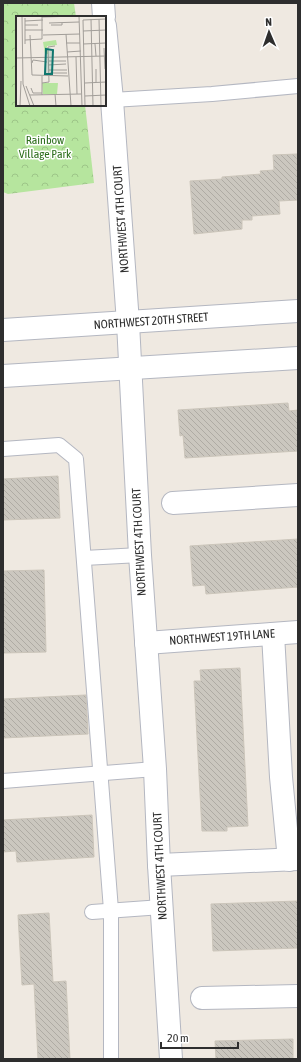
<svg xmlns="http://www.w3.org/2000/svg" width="301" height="1062" font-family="'Asap Condensed',sans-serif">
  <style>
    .park { fill: url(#park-crowns) }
    .building { fill: url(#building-back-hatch); stroke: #cbc5ba }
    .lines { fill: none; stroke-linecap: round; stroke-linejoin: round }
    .service-casing { stroke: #b4b7c1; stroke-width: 16 }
    .minor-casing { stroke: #b4b7c1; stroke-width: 24 }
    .secondary-casing { stroke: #b4b7c1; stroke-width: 24 }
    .service { stroke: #fff; stroke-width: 14 }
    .minor { stroke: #fff; stroke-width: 22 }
    .secondary { stroke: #fff; stroke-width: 22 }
    .labels { text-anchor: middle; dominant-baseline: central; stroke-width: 3; stroke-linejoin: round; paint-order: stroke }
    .park-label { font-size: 12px; fill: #2c6e1b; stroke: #fff }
    .street-label { font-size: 12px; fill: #2e2e2e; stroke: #fff }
    .inset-road { fill: none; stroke: #a29e99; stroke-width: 1 }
    .view { fill: #0f766e; fill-opacity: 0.15; stroke: #0f766e; stroke-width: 2 }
    .inset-edge { fill: none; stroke: #2e2e2e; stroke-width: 2 }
  </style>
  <defs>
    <pattern id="park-crowns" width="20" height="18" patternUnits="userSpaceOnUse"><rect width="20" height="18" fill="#b6e59e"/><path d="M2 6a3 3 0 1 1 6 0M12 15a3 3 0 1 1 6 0" fill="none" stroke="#9dc588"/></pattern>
    <pattern id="building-back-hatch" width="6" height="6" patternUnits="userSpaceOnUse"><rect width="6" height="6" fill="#cbc7bf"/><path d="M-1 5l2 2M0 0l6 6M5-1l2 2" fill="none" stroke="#afaba4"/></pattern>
  </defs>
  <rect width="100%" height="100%" fill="#efe9e1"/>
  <!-- park -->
  <path class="park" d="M3,3H74L76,17H17V105H85L94,183L8,194L3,192Z"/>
  <!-- building -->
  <g class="building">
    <path d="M297,154L298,200L279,201L280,214L252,216V220H242V229L194,234L190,181L222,179V177L261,174L260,171L274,170L273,155Z"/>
    <path d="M288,403L289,411L298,410V451L185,458L183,435L180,436L178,410Z"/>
    <path d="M58,476L60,518L3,520V479Z"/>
    <path d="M298,539V587L206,594L205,585L193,586L190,546Z"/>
    <path d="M44,570L46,652L3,653V571Z"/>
    <path d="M240,668L248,826L227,827V831H202L194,681H201L200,670Z"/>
    <path d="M86,695L88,734L3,738V699Z"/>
    <path d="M92,815L94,857L17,862L16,851L3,852V820Z"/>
    <path d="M298,901V948L213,951L211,904Z"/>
    <path d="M49,913L53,982L66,981L70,1059H38L34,984L22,985L18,915Z"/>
    <path d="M293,1039V1059H216L215,1041Z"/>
  </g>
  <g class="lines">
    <!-- service casing -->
    <g class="service-casing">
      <g id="service">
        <path d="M112,100L212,94L298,86"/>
        <path d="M3,449L59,445L76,459L111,910V1059"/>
        <path d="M84,558L140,555"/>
        <path d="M3,781L155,769"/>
        <path d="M92,912L162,907"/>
      </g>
    </g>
    <!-- minor casing -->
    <g class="minor-casing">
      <g id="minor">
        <path d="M103,3L104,17"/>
        <path d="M105,26L112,100L128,323L140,555L155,769L159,865L171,1059"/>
        <path d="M173,503L298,495"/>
        <path d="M273,634L281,777L289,860"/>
        <path d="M146,643L298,632"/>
        <path d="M159,865L298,859"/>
        <path d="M202,998L298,996"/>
      </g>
    </g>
    <!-- secondary casing -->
    <g class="secondary-casing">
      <g id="secondary">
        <path d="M3,330L298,311"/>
        <path d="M3,376L298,358"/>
      </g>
    </g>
    <!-- service -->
    <use href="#service" class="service"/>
    <!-- minor -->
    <use href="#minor" class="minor"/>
    <!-- secondary -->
    <use href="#secondary" class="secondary"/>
  </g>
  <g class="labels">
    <!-- park labels -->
    <g class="park-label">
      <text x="45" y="140">Rainbow<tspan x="45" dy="14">Village Park</tspan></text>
    </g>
    <!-- street labels -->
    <g class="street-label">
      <text transform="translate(121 219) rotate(-94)">NORTHWEST 4TH COURT</text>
      <text transform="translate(151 321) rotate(-4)">NORTHWEST 20TH STREET</text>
      <text transform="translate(139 542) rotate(-93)">NORTHWEST 4TH COURT</text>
      <text transform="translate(222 637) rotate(-4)">NORTHWEST 19TH LANE</text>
      <text transform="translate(160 866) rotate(-93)">NORTHWEST 4TH COURT</text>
    </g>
  </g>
  <!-- overview -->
  <g transform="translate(16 16)">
    <rect width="90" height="90" fill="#efe9e1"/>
    <path d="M40,24L41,29L31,30L32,38H29L27,26ZM26,67H42L41,78H27Z" fill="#b6e59e"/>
    <path class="inset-road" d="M6,0L7,68L14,90M26,0V23M63,0L66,90M26,1L62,0M9,2V28M75,3L77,90M83,3L85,90M67,4L69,90M67,4L90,3M9,5L27,4M33,7L63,6M9,9H22M35,9H46V7M9,14H27M67,15L90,14M50,18L55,90M14,19L16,59L52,60M27,19L64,18M9,24L26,23M50,27H64M67,28L90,27M79,28L80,40M88,32L89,53M51,36L65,35M60,41L61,78M0,42L90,40M33,45H50M16,47L17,44L31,46M32,49L50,48M80,53V66M33,54H51M34,57H51M26,60V79M26,67L33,66L32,31L39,30M69,67L90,66M10,70L18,90M15,72L17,77H26M39,78L40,90M14,79L65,78M69,80L90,79M4,90L5,65"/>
    <path class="view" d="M30,33L37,34L36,58H29Z"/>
    <rect width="90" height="90" class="inset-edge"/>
  </g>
  <!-- border -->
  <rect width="301" height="1062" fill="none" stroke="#2e2e2e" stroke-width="8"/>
  <!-- north arrow -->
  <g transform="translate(269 32) rotate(358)" stroke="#ffffff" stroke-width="3" paint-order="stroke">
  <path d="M0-3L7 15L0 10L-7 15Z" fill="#2e2e2e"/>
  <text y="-6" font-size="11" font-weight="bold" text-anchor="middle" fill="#2e2e2e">N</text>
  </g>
  <!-- scale -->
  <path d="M161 1042v6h77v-6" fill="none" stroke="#2e2e2e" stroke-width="2"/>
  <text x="167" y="1042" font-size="12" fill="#2e2e2e" stroke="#ffffff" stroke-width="3" paint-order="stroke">20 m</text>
</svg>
